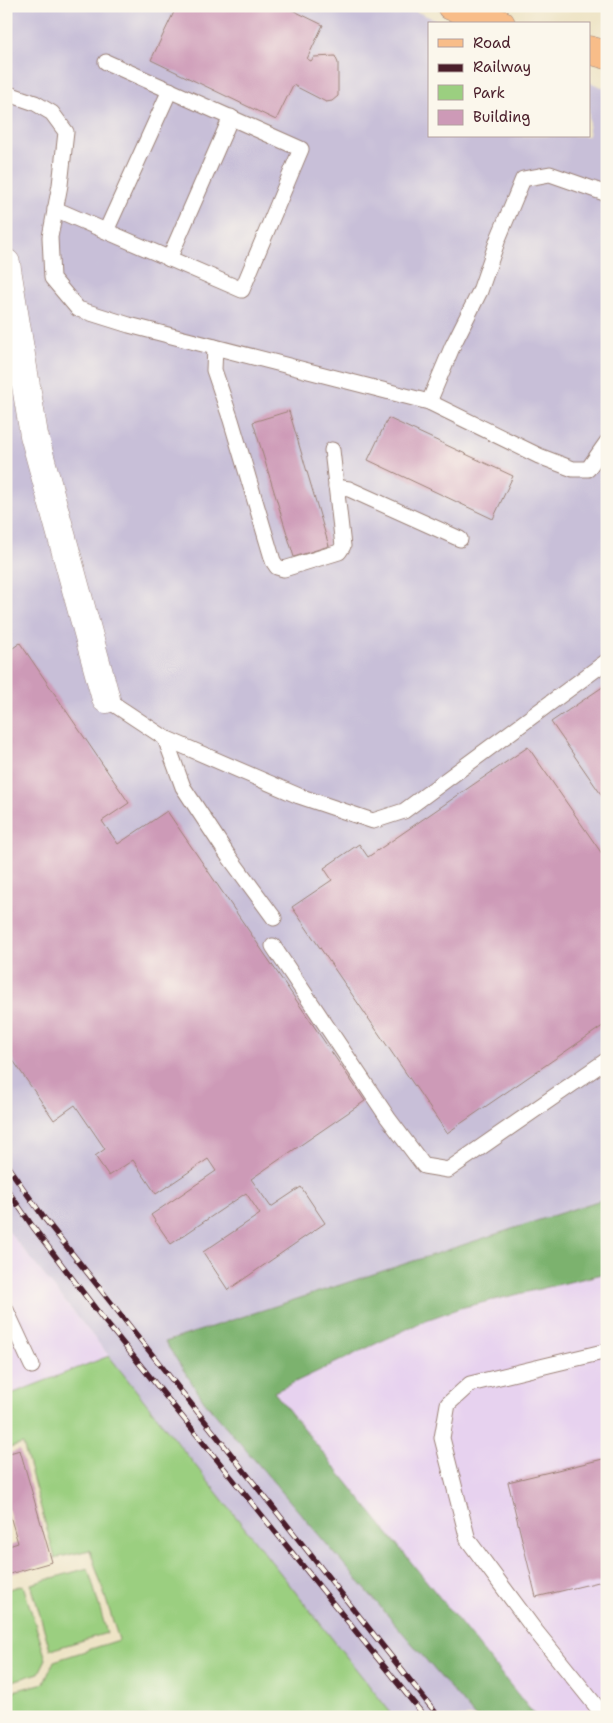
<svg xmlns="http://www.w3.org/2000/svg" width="613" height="1723" font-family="'Shantell Sans',sans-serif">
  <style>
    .built { fill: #e7d2ef }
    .industrial { fill: #c8bfd8 }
    .green { fill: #9bcf80; stroke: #727756 }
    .forest { fill: #7cb26e; stroke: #63684c }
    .building { fill: #cd9ab7 }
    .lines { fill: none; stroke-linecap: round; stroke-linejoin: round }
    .service-casing { stroke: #9c8278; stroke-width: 17 }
    .minor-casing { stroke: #9c8278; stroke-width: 29 }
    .primary-casing { stroke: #9c8278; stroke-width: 29 }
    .service { stroke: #fff; stroke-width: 15 }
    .minor { stroke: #fff; stroke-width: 28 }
    .primary { stroke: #f8bd89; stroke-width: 28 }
    .rail-casing { stroke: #4a1f2b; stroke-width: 5.5 }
    .rail { stroke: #fbf7ec; stroke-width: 4; stroke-dasharray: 11; stroke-linecap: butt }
  </style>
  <rect width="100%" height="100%" fill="#fbf7ec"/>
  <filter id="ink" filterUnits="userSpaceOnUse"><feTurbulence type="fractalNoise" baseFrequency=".02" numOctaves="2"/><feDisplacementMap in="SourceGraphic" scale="10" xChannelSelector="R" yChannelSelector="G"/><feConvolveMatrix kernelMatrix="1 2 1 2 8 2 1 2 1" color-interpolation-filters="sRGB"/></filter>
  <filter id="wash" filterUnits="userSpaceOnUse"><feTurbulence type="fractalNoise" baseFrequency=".0096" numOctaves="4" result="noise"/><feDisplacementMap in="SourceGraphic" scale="20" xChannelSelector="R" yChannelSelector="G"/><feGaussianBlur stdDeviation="1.12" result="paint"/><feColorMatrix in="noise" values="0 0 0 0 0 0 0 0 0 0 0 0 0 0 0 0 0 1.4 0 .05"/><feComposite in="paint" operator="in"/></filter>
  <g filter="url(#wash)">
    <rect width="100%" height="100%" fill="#eee4c6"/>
    <!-- built -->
    <g class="built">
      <path d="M6,1228L109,1356L6,1396Z"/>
      <path d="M607,1273V1717H536L273,1392L426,1320L460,1308Z"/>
    </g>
    <!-- industrial -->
    <path class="industrial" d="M6,6H403L446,24H429V136H589V82L607,89V1198L165,1342L475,1717H394L109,1356L6,1228Z"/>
    <!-- green -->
    <g class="green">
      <path d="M109,1356L394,1717H6V1693L44,1683L54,1661L119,1640L90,1550L55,1558L23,1444L6,1449V1396Z"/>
      <path d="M88,1568L107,1633L50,1650L31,1584Z"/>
      <path d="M23,1585L46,1659L39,1673L6,1683V1590Z"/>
    </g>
    <!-- forest -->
    <path class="forest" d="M607,1198V1273L460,1308L426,1320L274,1392L536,1717H475L204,1401L165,1342Z"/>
    <g id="blocks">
      <!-- building -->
      <g class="building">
        <path d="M162,6H284L323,25L307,59L311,61L314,57L335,56L338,63V96L332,101L326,102L293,85L276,120L151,60L174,12Z"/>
        <path d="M289,411L329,546L294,557L253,422Z"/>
        <path d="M388,418L513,476L493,519L368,460Z"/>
        <path d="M20,643L129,803L102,821L118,844L167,811L365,1101L251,1179L271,1207L301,1187L325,1223L228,1290L203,1252L260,1214L246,1193L171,1244L151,1215L216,1171L208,1159L156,1194L133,1160L109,1176L95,1156L105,1149L75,1105L54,1120L6,1050V653Z"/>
        <path d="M607,684V803L551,722Z"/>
        <path d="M528,747L607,861V1023L447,1133L292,907L332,880L324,868L359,844L368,857Z"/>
        <path d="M20,1450L52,1562L6,1575V1547L18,1543L6,1502V1454Z"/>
        <path d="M607,1458V1580L536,1597L508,1482Z"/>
      </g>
    </g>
  </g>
  <g filter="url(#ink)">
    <use href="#blocks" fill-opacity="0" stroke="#9c8278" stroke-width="1"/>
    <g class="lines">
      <!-- service casing -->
      <g class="service-casing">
        <g id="service">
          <path d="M6,93L35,103L52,113L66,132L60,185L50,237L52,278L78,309L129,325L429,402L539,456L573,469H588L607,442"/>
          <path d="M55,209L242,290L301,149L106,62"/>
          <path d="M106,231L170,90"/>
          <path d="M169,259L231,117"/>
          <path d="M215,347L214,370L231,420L273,561L277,567L284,569L339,552L343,546L332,450"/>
          <path d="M429,402L453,345L480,291L498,239L523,179L550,174L607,194"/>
          <path d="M336,487L349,489L460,539"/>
          <path d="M106,699L165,738L299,796L373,821L404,811L607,661"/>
          <path d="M165,738L183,787L227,854L274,918"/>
          <path d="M273,946L388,1118L424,1166L448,1170L607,1060"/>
          <path d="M6,1310L32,1366"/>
          <path d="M605,1717L534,1629L468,1540L442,1438L448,1404L470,1384L607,1351"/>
        </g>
      </g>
      <!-- minor casing -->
      <g class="minor-casing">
        <path id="minor" d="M6,263L34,435L106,699"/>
      </g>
      <!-- primary casing -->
      <g class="primary-casing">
        <g id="primary">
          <path d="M451,6L501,24"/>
          <path d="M589,50L607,55"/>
        </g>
      </g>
      <!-- service -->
      <use href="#service" class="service"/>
      <!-- minor -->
      <use href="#minor" class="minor"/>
      <!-- primary -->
      <use href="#primary" class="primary"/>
      <!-- rail casing -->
      <g class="rail-casing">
        <g id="rail">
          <path d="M6,1164L44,1218L439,1717"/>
          <path d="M6,1188L33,1227L104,1320L425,1717"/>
        </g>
      </g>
      <!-- rail -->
      <use href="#rail" class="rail"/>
    </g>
  </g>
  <!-- margin -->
  <rect width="613" height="1723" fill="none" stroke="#fbf7ec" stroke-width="25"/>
  <!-- legend -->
  <rect x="428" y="22" width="162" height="115" fill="#fbf7ec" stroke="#b4a19f"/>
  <rect x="438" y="39" width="25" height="8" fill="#f8bd89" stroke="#b4a19f"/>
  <text x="473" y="48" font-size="15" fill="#4a1f2b">Road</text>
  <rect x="438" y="64" width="25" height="8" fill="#4a1f2b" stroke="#b4a19f"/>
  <text x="473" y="72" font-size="15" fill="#4a1f2b">Railway</text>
  <rect x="438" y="85" width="25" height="15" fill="#9bcf80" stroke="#b4a19f"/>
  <text x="473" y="98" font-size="15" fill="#4a1f2b">Park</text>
  <rect x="438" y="110" width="25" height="15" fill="#cd9ab7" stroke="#b4a19f"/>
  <text x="473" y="122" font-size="15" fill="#4a1f2b">Building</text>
</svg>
